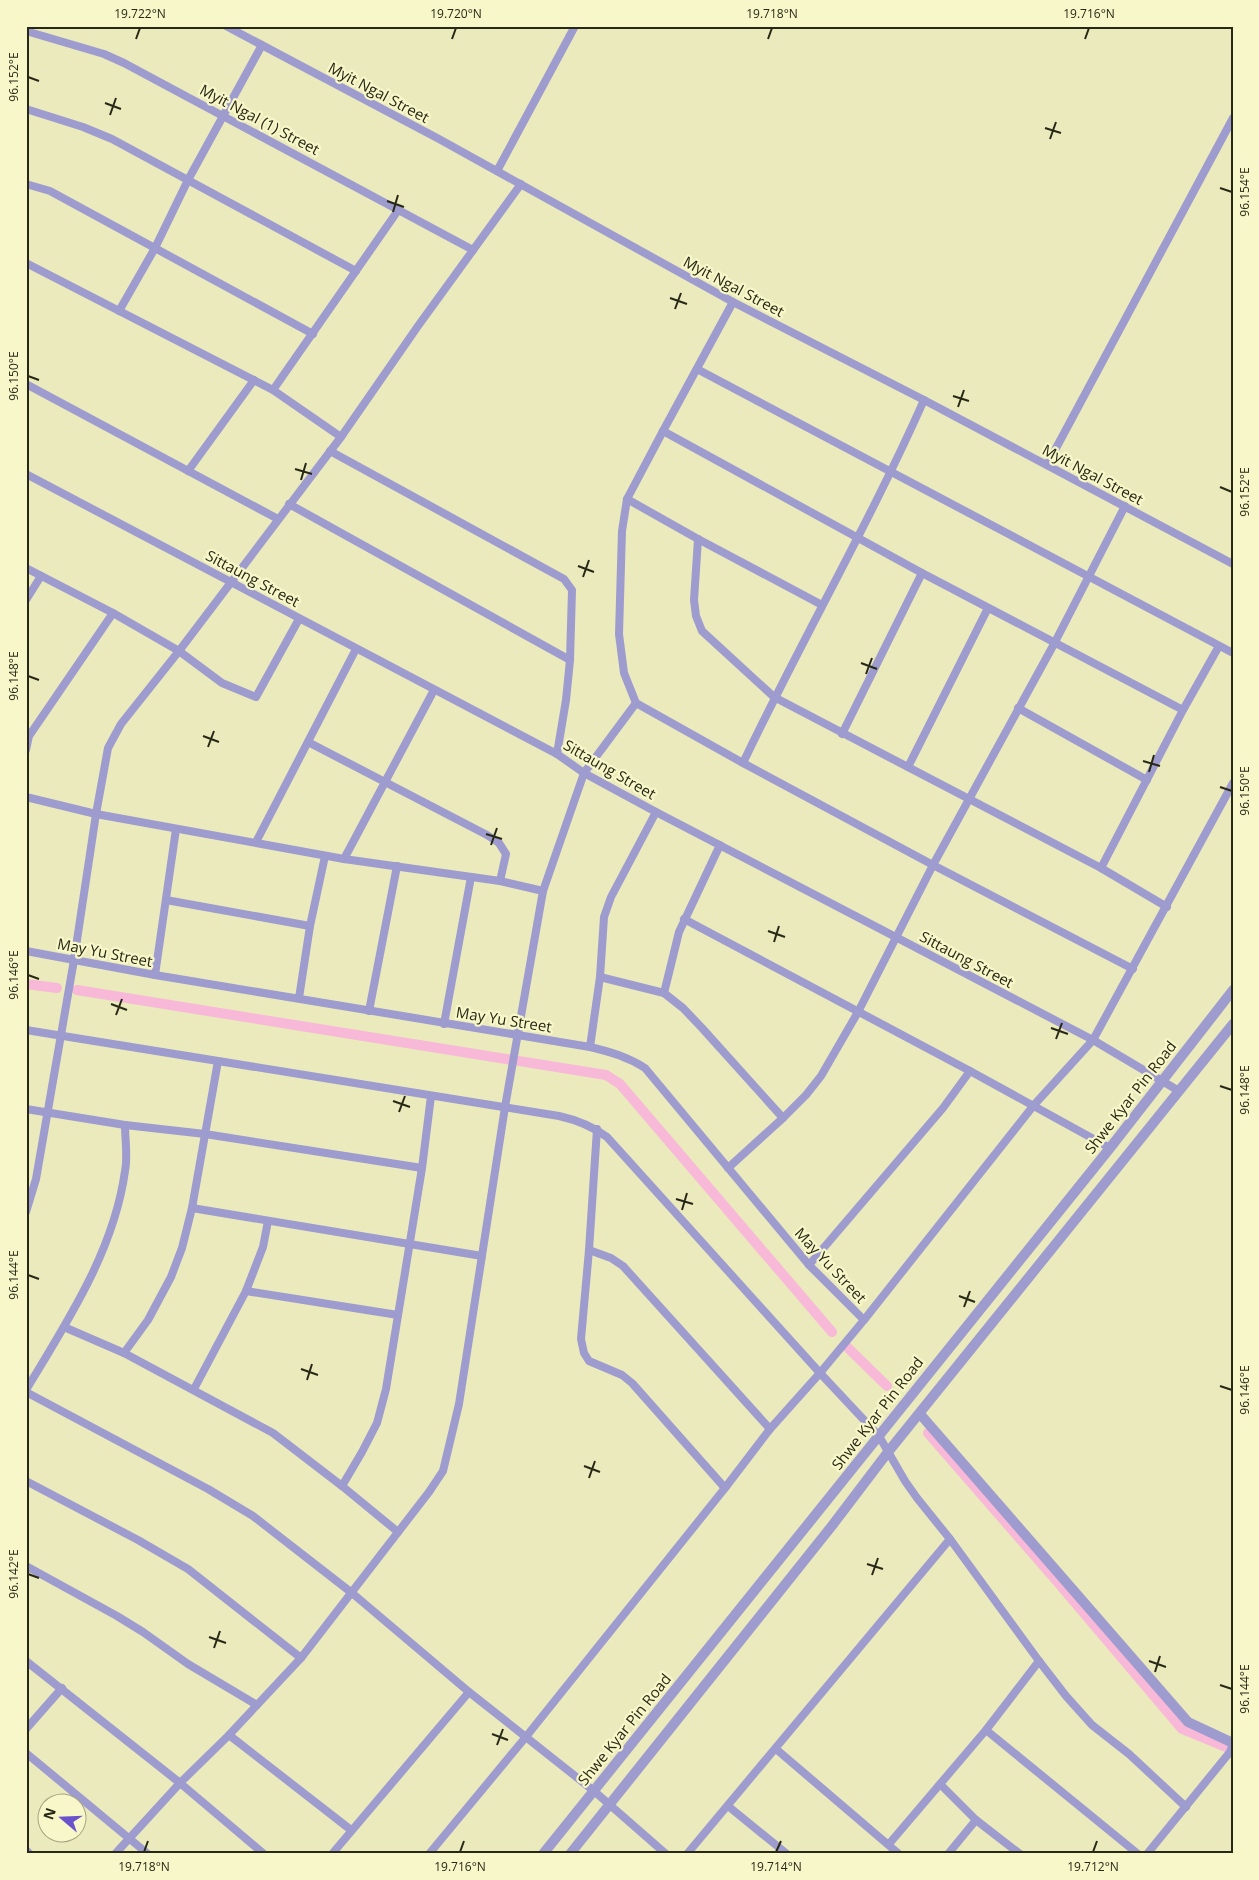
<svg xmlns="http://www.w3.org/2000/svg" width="1259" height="1880" font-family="'Open Sans',sans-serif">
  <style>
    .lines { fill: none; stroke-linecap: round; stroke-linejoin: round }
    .canal { stroke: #f8b8d8; stroke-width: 10 }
    .minor { stroke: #9e9bcf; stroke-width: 8 }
    .tertiary { stroke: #9e9bcf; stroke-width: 10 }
    .ticks { fill: none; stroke: #282816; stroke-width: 2 }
    .labels { text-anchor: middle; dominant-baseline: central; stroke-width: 4.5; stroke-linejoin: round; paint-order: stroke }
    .street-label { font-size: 15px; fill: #282816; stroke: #f7f7c9 }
    .neatline { fill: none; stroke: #282816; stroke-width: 2 }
    .ticks-label { font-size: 12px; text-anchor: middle; fill: #282816 }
  </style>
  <rect width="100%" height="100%" fill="#eaeabd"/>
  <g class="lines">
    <!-- canal -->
    <g class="canal">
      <path d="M26,984L57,988"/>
      <path d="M77,990L606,1075L620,1084L832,1332"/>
      <path d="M847,1347L887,1386"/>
      <path d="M928,1433L1061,1586L1182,1729L1233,1750"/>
    </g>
    <!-- minor -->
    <g class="minor">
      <path d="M226,26L439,139L733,302L924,400L1233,564"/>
      <path d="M26,31L104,54L124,63L473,250"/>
      <path d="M26,109L83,127L112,139L356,271"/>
      <path d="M497,171L575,26"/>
      <path d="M26,184L50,191L313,334"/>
      <path d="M26,263L273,390L341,437"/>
      <path d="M733,302L663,431L627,499L622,531L619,634L624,673L636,703L743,763L933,865L1133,969"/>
      <path d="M119,311L155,248L188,180L262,45"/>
      <path d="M697,369L1233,653"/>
      <path d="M26,384L278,519"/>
      <path d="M273,390L399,209"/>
      <path d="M663,431L922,573L1183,710"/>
      <path d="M330,451L564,579L572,590L570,660L566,700L557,754"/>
      <path d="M1047,465L1233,118"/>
      <path d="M188,471L254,380"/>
      <path d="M26,474L557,754L584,773L656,812L1093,1040L1179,1091"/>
      <path d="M627,499L698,539L822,605"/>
      <path d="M289,504L570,660"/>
      <path d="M698,539L694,600L696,616L702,631L774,697L1101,868L1167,907"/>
      <path d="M26,568L113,613L179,651L222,683L256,697L299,619"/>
      <path d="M26,600L41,576"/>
      <path d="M1018,708L1147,780"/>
      <path d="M842,734L922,573"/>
      <path d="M308,742L487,835L499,843L506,854L500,881"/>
      <path d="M26,750L29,736L113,613"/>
      <path d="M743,763C801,641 869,524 924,400"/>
      <path d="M908,767L988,608"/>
      <path d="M26,797L96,814L344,859L500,881L543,891"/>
      <path d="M256,842L356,649"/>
      <path d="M344,859L434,690"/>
      <path d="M1101,868L1183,710L1219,646"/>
      <path d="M166,900L310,926"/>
      <path d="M684,919L970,1071L1110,1148"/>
      <path d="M26,951L155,975L590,1047C611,1052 628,1057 645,1068L809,1265L864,1320"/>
      <path d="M155,975L176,829"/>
      <path d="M600,977L664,993L683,1008L702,1028L783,1118"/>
      <path d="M664,993L679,932L720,845"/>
      <path d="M299,998L310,926L325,856"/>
      <path d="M369,1011L397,866"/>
      <path d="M444,1024L471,877"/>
      <path d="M26,1030L559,1116C577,1120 592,1126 607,1137L820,1373L879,1436L905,1481L917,1498L950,1539L1039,1661L1066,1696L1092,1725L1129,1754L1186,1807"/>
      <path d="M590,1047L600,977L604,917L611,897L656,812"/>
      <path d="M26,1109L125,1125L205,1134L422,1168"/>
      <path d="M597,1129L589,1250L581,1339L584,1353L589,1361L622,1375L632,1383L725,1488"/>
      <path d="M728,1168L783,1118L806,1095L821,1076L858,1012L933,865L1054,644L1125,506"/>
      <path d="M192,1208L482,1256"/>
      <path d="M26,1212L36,1179L74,960L96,814L108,748L121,724L179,651L341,437L418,326L521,184"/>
      <path d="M589,1250L611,1258L623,1266L770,1429"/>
      <path d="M809,1265L943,1108L970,1071"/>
      <path d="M246,1291L398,1315"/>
      <path d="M64,1327L124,1353L273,1433L342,1486L398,1532"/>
      <path d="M124,1353L148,1320L171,1277L182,1248L192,1208L218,1061"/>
      <path d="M194,1389L246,1291L263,1247L268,1221"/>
      <path d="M26,1390C67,1322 114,1251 125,1171C128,1156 125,1140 125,1125"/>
      <path d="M26,1392L208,1489L253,1516L352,1593L469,1692L594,1791L666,1854"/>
      <path d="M26,1481L138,1540L188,1569L301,1658"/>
      <path d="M342,1486L362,1452L377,1423L386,1389L422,1168L431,1096"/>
      <path d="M26,1566L117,1616L143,1632L188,1664L257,1705"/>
      <path d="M26,1661L180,1783L264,1854"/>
      <path d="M26,1729L62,1688"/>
      <path d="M986,1730L1138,1854"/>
      <path d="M229,1735L351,1830"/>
      <path d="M776,1749L899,1854"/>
      <path d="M26,1753L148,1854"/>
      <path d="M940,1784L976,1820L1020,1854"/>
      <path d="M728,1806L787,1854"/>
      <path d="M889,1844L986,1730L1039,1661"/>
      <path d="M26,1850L30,1854"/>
      <path d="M115,1854L180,1783L229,1735L301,1658L429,1492L443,1471L459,1404L505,1107L543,891L584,773L636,703"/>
      <path d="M332,1854L469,1692"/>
      <path d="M429,1854L525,1738L725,1488L770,1429L820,1373L864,1320L1034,1105L1093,1040L1233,783"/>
      <path d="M687,1854L950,1539"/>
      <path d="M948,1854L976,1820"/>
      <path d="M1147,1854L1230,1752L1233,1744"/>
    </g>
    <!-- tertiary -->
    <g class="tertiary">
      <path d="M920,1414L1188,1722L1233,1743"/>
      <path d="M543,1854L1110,1148L1233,990"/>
      <path d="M570,1854L831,1527L888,1452L1233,1024"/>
    </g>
  </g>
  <!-- ticks -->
  <path class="ticks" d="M136,39L140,28M452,39L456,28M768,39L772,28M1085,39L1089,28M28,77L39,81M105,103L121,109M110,115L116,98M1045,128L1061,133M1050,139L1056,122M1220,188L1232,192M387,201L404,207M393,212L398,195M670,298L687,304M675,309L681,293M28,376L39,380M953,396L969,401M958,407L964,390M295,469L312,474M301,480L306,463M1220,487L1232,492M578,566L594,572M583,577L589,560M861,663L877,669M866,674L872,658M28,676L39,680M203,736L219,742M208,747L214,731M1143,761L1160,766M1149,772L1154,755M1220,787L1232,791M486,834L502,839M491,845L497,828M768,931L785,937M774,942L779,926M28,975L39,979M111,1004L127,1010M116,1015L122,999M1051,1028L1068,1034M1056,1039L1062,1023M1220,1086L1232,1090M393,1101L410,1107M399,1112L405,1096M676,1199L693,1204M682,1210L687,1193M28,1275L39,1279M959,1296L975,1302M964,1307L970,1291M301,1369L318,1375M307,1380L312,1364M1220,1386L1232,1390M584,1466L600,1472M589,1478L595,1461M867,1564L883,1569M28,1574L39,1578M872,1575L878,1558M209,1637L226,1643M214,1648L220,1631M1149,1661L1166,1667M1155,1672L1160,1656M1220,1685L1232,1689M492,1734L508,1740M497,1745L503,1729M144,1852L148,1841M460,1852L464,1841M776,1852L781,1841M1093,1852L1097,1841"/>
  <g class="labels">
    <!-- street labels -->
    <g class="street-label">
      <text transform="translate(379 92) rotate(28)">Myit Ngal Street</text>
      <text transform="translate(260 119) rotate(28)">Myit Ngal (1) Street</text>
      <text transform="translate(734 286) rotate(28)">Myit Ngal Street</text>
      <text transform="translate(1093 474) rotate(28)">Myit Ngal Street</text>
      <text transform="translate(253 578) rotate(28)">Sittaung Street</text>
      <text transform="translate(610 769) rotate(30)">Sittaung Street</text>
      <text transform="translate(105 952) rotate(11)">May Yu Street</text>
      <text transform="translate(967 959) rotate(28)">Sittaung Street</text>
      <text transform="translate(504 1019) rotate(9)">May Yu Street</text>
      <text transform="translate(1130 1097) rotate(-52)">Shwe Kyar Pin Road</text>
      <text transform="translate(831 1265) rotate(47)">May Yu Street</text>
      <text transform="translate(877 1413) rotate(-52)">Shwe Kyar Pin Road</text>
      <text transform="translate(624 1729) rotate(-51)">Shwe Kyar Pin Road</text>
    </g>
  </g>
  <!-- border -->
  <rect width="1259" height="1880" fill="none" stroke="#f7f7c9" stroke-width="55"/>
  <!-- north arrow -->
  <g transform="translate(62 1818) rotate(289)"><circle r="24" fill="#f7f7c9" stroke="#a4a481"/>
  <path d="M0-4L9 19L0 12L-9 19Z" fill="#6a52cc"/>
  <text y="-8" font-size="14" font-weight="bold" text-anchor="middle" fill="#282816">N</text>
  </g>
  <rect x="28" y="28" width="1204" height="1824" class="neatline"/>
  <g class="ticks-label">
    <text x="140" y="18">19.722°N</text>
    <text x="456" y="18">19.720°N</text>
    <text x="772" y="18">19.718°N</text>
    <text x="1089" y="18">19.716°N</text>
    <text transform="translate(14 77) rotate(-90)" y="4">96.152°E</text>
    <text transform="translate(1245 192) rotate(-90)" y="4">96.154°E</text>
    <text transform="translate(14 376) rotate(-90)" y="4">96.150°E</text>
    <text transform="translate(1245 492) rotate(-90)" y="4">96.152°E</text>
    <text transform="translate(14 676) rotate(-90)" y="4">96.148°E</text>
    <text transform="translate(1245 791) rotate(-90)" y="4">96.150°E</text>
    <text transform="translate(14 975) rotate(-90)" y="4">96.146°E</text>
    <text transform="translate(1245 1090) rotate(-90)" y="4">96.148°E</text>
    <text transform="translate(14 1275) rotate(-90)" y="4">96.144°E</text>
    <text transform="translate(1245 1390) rotate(-90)" y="4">96.146°E</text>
    <text transform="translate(14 1574) rotate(-90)" y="4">96.142°E</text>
    <text transform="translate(1245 1689) rotate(-90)" y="4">96.144°E</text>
    <text x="144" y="1871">19.718°N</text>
    <text x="460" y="1871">19.716°N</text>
    <text x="776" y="1871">19.714°N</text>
    <text x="1093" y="1871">19.712°N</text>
  </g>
</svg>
